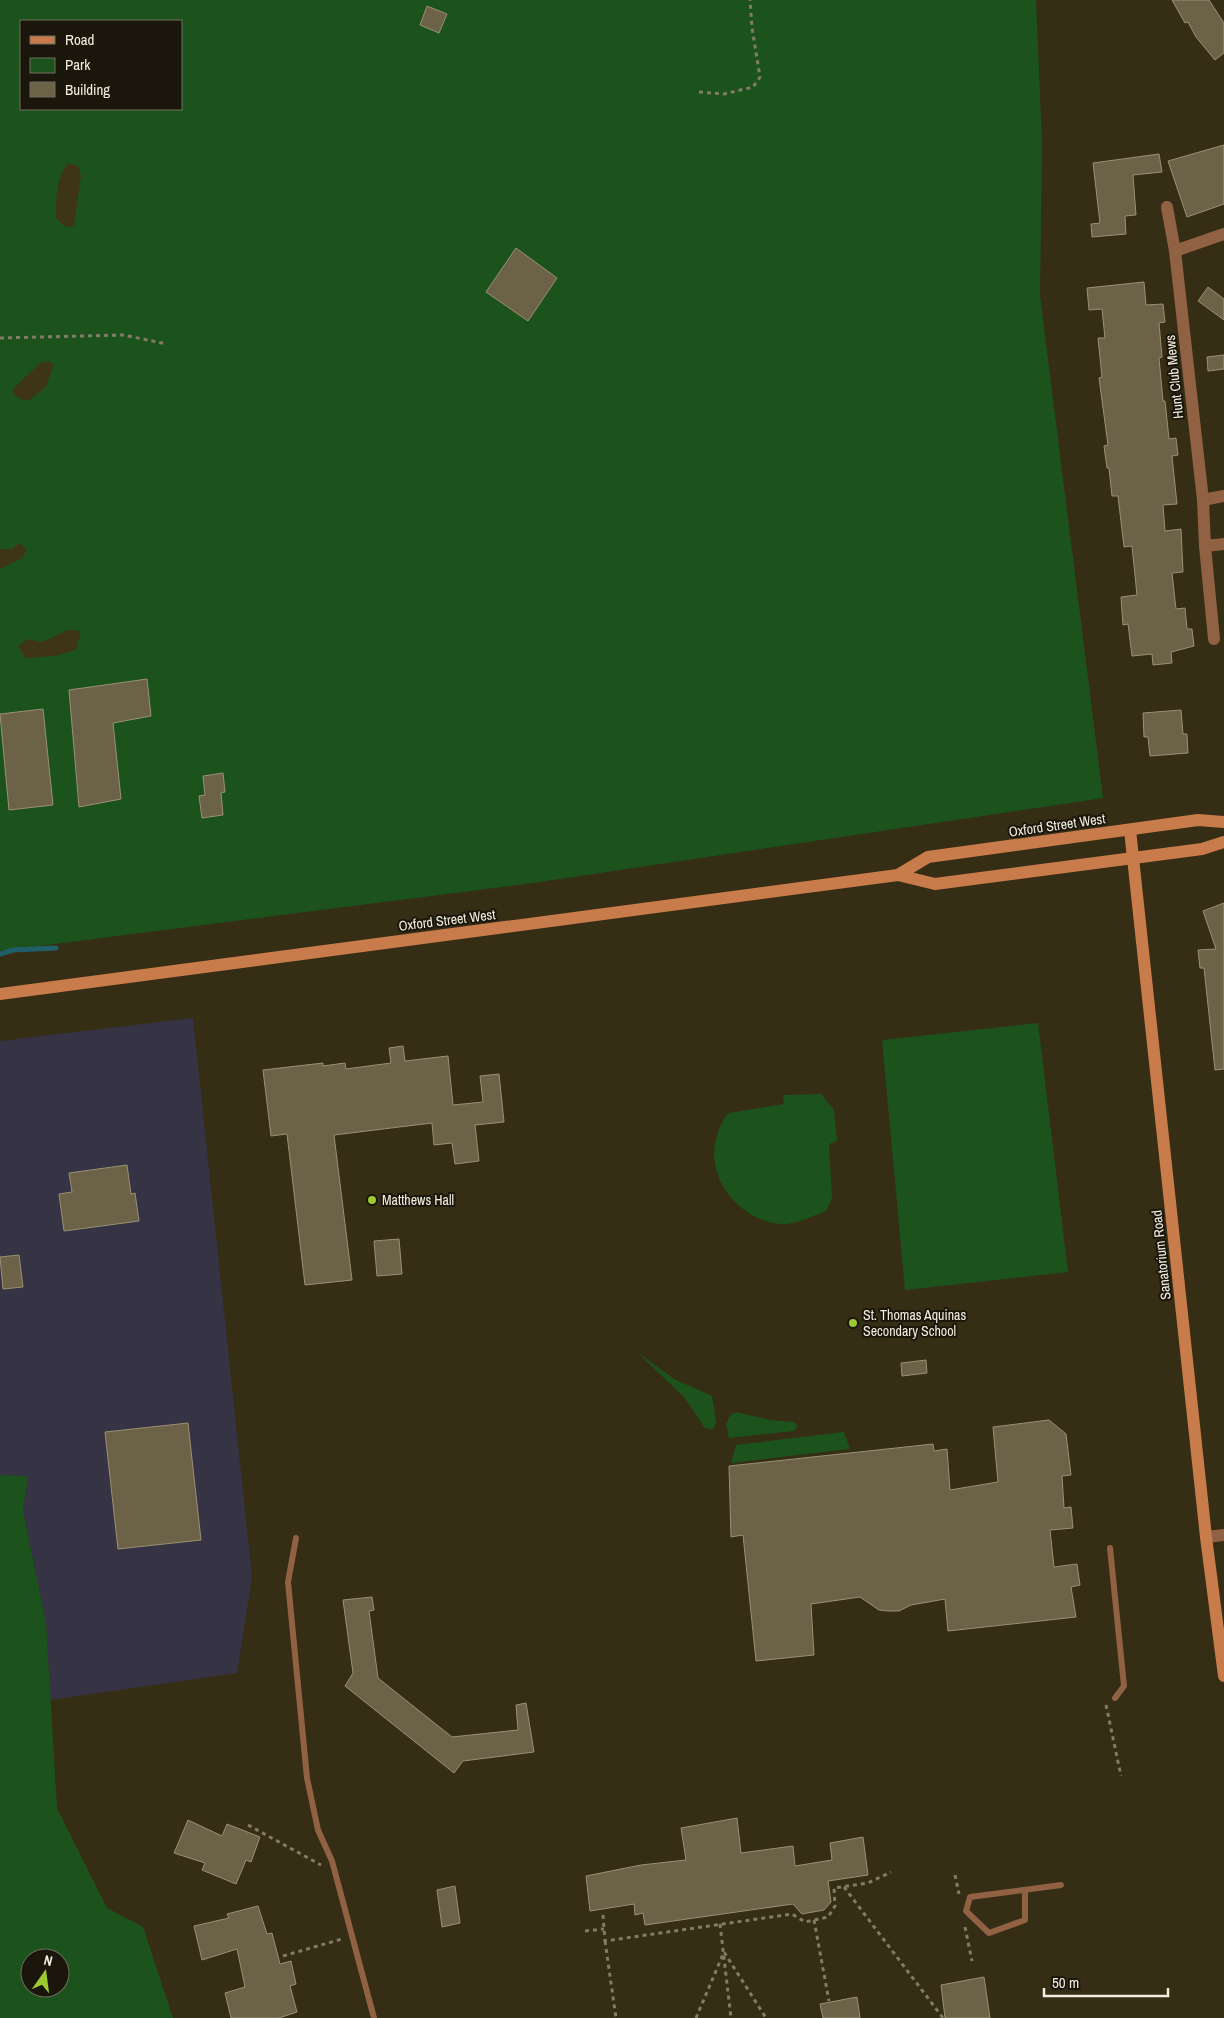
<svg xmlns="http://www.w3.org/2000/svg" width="1224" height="2018" font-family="'Archivo Narrow',sans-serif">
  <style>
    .industrial { fill: #363344 }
    .green { fill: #1c531d; fill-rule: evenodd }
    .sand { fill: #3d3515 }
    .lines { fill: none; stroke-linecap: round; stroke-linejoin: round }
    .stream { stroke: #205f6a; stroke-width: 5 }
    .building { fill: #6c6248; stroke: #9b9075 }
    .path { stroke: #837b67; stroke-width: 3; stroke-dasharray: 4 4; stroke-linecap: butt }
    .lane { stroke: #916143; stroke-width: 6 }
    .street { stroke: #916143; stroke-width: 12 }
    .secondary { stroke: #c87b4b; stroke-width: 12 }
    .poi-dot { fill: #9dca30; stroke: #1a160b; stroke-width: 2 }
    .labels { text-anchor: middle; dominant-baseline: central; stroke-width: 4; stroke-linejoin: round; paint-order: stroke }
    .street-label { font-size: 14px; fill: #f2edde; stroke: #1a160b }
    .poi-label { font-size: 14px; fill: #f2edde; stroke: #1a160b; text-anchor: start }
  </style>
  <rect width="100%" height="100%" fill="#362d15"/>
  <!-- industrial -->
  <path class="industrial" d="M193,1018L252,1577L237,1673L50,1700L46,1623L23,1511L28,1477L0,1475V1041Z"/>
  <!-- green -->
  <g class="green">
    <path d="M0,0H1036L1042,144L1040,295L1103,798L533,883L0,951ZM21,21H181V109H21Z"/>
    <path d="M1038,1023L1068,1272L905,1290L882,1040Z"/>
    <path d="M821,1094L834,1110L837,1141L829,1144L832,1198L826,1211C814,1215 798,1224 785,1224C742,1224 703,1178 717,1136C720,1127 722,1120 729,1113L784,1104L783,1095Z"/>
    <path d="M637,1352L674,1379L712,1396L716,1423L712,1430L705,1428L685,1398Z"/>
    <path d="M736,1412L770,1420L794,1422L798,1426L794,1431L729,1438L726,1424L730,1416Z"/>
    <path d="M844,1432L850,1449L731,1463L736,1445Z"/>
    <path d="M0,1475L28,1476L23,1511L46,1623L57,1808L107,1908L143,1927L173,2018H0ZM30,1958H60V1988H30Z"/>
  </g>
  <!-- sand -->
  <g class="sand">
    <path d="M68,163L78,166L81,176L74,226L65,227L56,218C56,200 56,178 68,163Z"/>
    <path d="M49,361L54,365L45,388L28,401L18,398L13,393L14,388L40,363Z"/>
    <path d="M19,543L27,549L22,558L0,569V549H12Z"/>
    <path d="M68,630L81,631L76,650L55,656L25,658L18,646L28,639L42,642Z"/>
  </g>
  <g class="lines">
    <!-- stream -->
    <path class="stream" d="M0,954L13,950L56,948"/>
  </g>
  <!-- building -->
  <g class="building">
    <path d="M1172,0H1209L1224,23V53L1215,60L1196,37L1188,22L1185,23Z"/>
    <path d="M427,6L447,14L439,33L420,25Z"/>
    <path d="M1224,145V204L1187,217L1168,161Z"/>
    <path d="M1159,154L1162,172L1133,175L1136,215L1125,216L1126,234L1092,237L1091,224L1100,223L1093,163Z"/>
    <path d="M516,248L557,278L528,321L486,292Z"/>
    <path d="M1144,282L1146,305L1163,304L1165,322L1159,323L1162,357L1159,358L1163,401H1165L1169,439L1176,438L1178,455L1172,456L1177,504L1163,505L1165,531L1181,529L1183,572L1172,573L1176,609L1185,608L1187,629H1192L1194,646L1171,652L1172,663L1153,665L1152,654L1132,656L1128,624L1123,625L1121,597L1137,595L1132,546L1124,547L1118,496H1112L1109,468H1107L1104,446L1108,445L1099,378L1102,377L1098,338H1105L1102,309L1089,310L1087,288Z"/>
    <path d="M1208,287L1224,299V320L1198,301Z"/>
    <path d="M1224,355V369L1208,371L1207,357Z"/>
    <path d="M147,679L151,716L113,723L121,799L79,807L69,690Z"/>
    <path d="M43,709L53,805L9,810L0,714Z"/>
    <path d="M1181,710L1183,734H1187L1188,753L1150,756L1148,737H1144L1143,713Z"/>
    <path d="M223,773L225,792L221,793L223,815L202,818L199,796L205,795L203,776Z"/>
    <path d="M1224,903V1069L1215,1070L1204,968H1200L1198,950L1216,949L1203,911Z"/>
    <path d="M403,1046L405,1061L448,1056L453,1105L483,1102L480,1076L499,1074L504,1122L475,1125L479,1161L455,1164L452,1143L434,1145L432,1123L334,1135L352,1280L305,1285L287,1134L271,1136L263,1070L323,1063V1066L345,1063L346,1069L391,1063L389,1048Z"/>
    <path d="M127,1165L131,1194L135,1193L139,1221L64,1231L59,1194L72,1192L69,1173Z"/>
    <path d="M399,1239L402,1274L377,1276L374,1241Z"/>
    <path d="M19,1255L23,1287L3,1289L0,1257Z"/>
    <path d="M926,1360L927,1373L902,1376L901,1363Z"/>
    <path d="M1049,1420L1066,1434L1071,1475L1062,1476L1064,1508L1071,1507L1073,1528L1050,1530L1054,1567L1077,1564L1080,1585L1071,1587L1076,1617L948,1631L945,1599L911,1605L899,1611H888L879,1610L860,1597L811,1604L814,1655L756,1661L743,1535L731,1537L729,1466L933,1444L934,1451L947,1449L950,1490L998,1482L993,1427Z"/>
    <path d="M188,1423L201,1540L118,1549L105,1432Z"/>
    <path d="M372,1597L374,1610L369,1611L378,1678L452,1737L518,1730L516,1705L526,1703L534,1752L463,1761L454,1773L345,1686L353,1673L343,1600Z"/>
    <path d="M737,1818L741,1853L793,1846L795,1866L832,1860L830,1843L863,1837L868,1875L828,1881L831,1902L824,1910L802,1914L793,1904L645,1925L643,1913L635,1915L634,1904L590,1911L586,1876L641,1865L686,1860L681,1828Z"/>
    <path d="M188,1820L222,1836L227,1824L260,1837L251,1862L246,1860L236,1884L202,1870L205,1863L174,1853Z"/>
    <path d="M455,1886L460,1923L442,1927L437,1890Z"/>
    <path d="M258,1906L267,1934L272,1933L280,1964L291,1961L296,1984L290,1986L297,2012L279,2018H231L225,1993L245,1987L237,1949L202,1960L194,1926L229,1918L227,1914Z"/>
    <path d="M984,1977L990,2018H945L941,1985Z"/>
    <path d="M857,1997L860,2018H823L820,2004Z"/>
  </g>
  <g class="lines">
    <!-- path -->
    <g class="path">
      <path d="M699,92L724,94L753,87L760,77L752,28L750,0"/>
      <path d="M0,338L123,335L167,344"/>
      <path d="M1106,1705L1121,1776"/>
      <path d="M248,1825L321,1865"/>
      <path d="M955,1875L959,1894"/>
      <path d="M844,1887L943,2018"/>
      <path d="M603,1915L605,1941L792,1914L805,1922L828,1917L835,1906L834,1888L868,1883L891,1872"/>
      <path d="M814,1920L829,2001"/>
      <path d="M720,1924L731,2018"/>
      <path d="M965,1927L972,1961"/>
      <path d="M585,1931L604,1929"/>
      <path d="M605,1941L616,2018"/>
      <path d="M283,1956L342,1939"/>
      <path d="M696,2018L724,1952L766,2018"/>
    </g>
    <!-- lane -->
    <g class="lane">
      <path d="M296,1538L288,1582L307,1778L318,1830L332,1861L374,2018"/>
      <path d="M1110,1548L1124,1686L1115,1698"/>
      <path d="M1025,1890V1920L989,1933L966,1911L970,1897L1061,1885"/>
    </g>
    <!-- street -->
    <g class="street">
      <path d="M1167,207L1175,251L1203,500L1205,546L1214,639"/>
      <path d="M1175,251L1224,234"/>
      <path d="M1203,500L1224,496"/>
      <path d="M1205,546L1224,544"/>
      <path d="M1206,1537L1224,1535"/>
    </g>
    <!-- secondary -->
    <g class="secondary">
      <path d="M1130,830L1206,1537L1224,1676"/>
      <path d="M898,875L935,884L1202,849L1224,842"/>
      <path d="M0,994L898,875L928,857L1198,820L1224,822"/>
    </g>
  </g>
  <!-- markers -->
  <g class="poi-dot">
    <circle cx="372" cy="1200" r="5"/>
    <circle cx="853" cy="1323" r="5"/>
  </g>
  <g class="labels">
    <!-- street labels -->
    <g class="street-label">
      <text transform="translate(1174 377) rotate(-96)">Hunt Club Mews</text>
      <text transform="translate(1057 825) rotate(-8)">Oxford Street West</text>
      <text transform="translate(447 920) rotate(-7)">Oxford Street West</text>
      <text transform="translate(1161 1255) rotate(-96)">Sanatorium Road</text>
    </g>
    <!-- poi labels -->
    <g class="poi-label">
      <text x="382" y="1200">Matthews Hall</text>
      <text x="863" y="1315">St. Thomas Aquinas<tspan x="863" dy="16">Secondary School</tspan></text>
    </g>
  </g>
  <!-- legend -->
  <rect x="20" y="20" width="162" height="90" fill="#1a160b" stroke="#706c5f"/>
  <rect x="30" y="36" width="25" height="8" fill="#c87b4b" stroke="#706c5f"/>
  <text x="65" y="45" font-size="15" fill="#f2edde">Road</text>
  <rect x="30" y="58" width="25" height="15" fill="#1c531d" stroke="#706c5f"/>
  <text x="65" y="70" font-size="15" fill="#f2edde">Park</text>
  <rect x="30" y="82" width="25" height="15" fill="#6c6248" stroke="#706c5f"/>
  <text x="65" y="95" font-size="15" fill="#f2edde">Building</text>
  <!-- north arrow -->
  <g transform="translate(45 1973) rotate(14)"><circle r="24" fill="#1a160b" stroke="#706c5f"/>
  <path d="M0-4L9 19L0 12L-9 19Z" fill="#9dca30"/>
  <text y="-8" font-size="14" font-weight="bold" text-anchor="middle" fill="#f2edde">N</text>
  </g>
  <!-- scale -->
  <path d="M1044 1988v8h124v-8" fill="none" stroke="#f2edde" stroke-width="2.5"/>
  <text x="1052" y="1988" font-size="15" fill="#f2edde" stroke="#1a160b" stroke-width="4" paint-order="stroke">50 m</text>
</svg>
